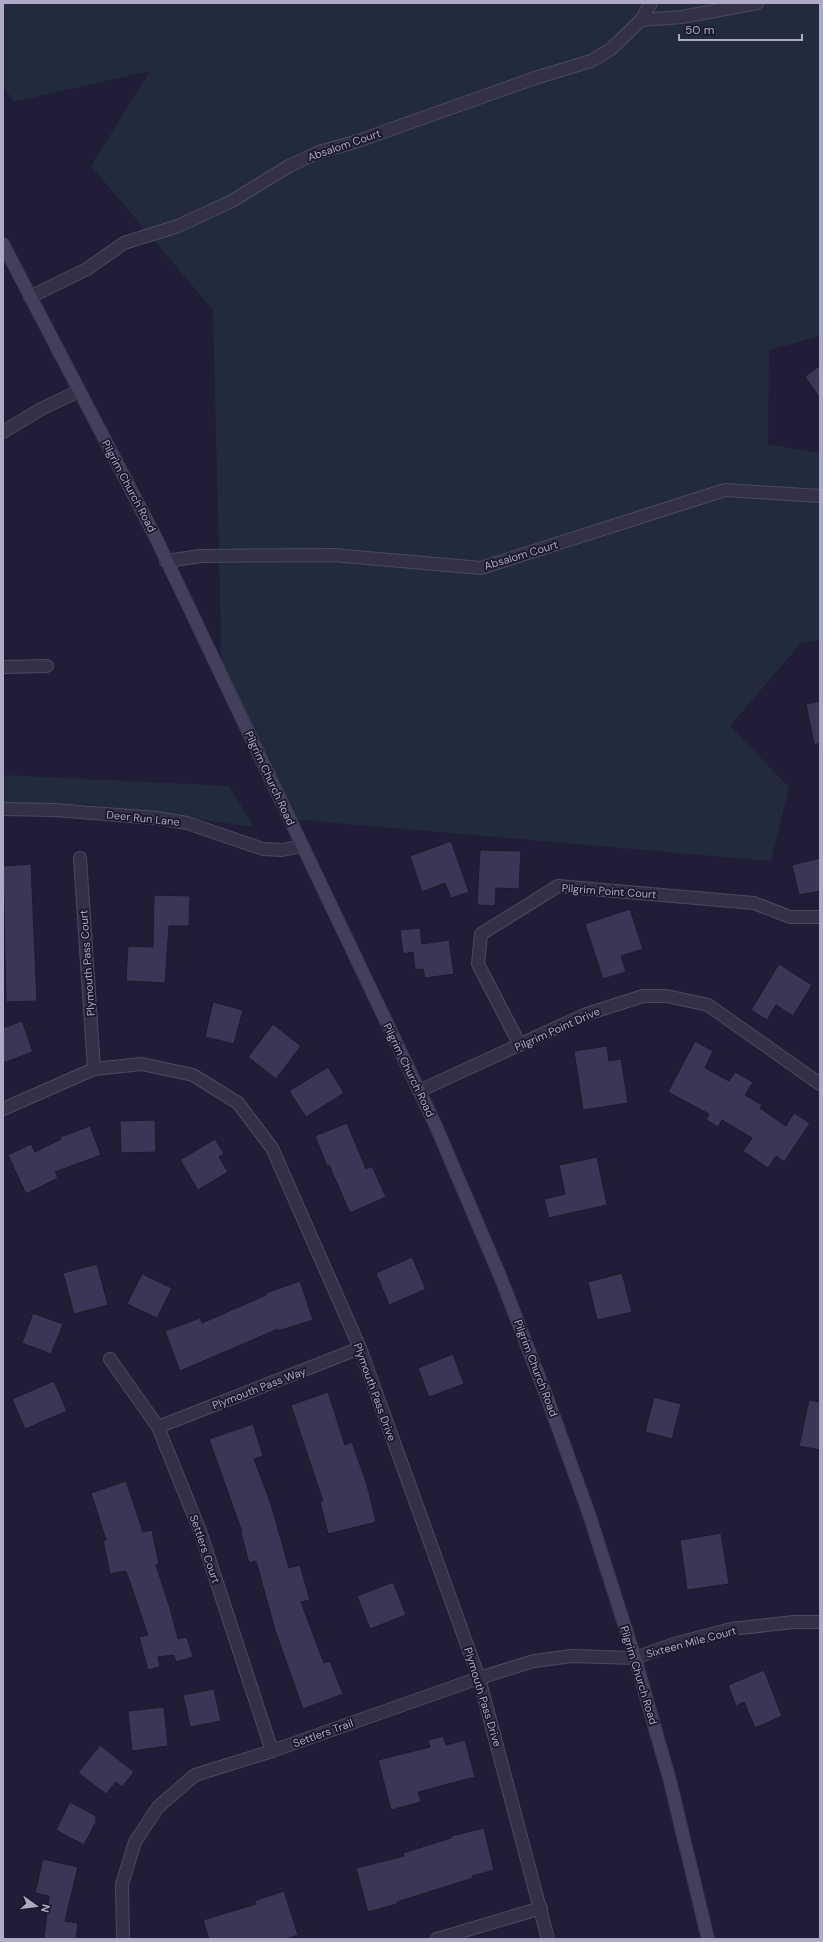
<svg xmlns="http://www.w3.org/2000/svg" width="823" height="1942" font-family="'DM Sans',sans-serif">
  <style>
    .green { fill: #222b3b }
    .building { fill: #3b3655; stroke: #1c192e }
    .lines { fill: none; stroke-linecap: round; stroke-linejoin: round }
    .street-casing { stroke: #4c4960; stroke-width: 14 }
    .secondary-casing { stroke: #3b384e; stroke-width: 14 }
    .street { stroke: #343147; stroke-width: 12 }
    .secondary { stroke: #443f5b; stroke-width: 12 }
    .labels { text-anchor: middle; dominant-baseline: central; stroke-width: 3.5; stroke-linejoin: round; paint-order: stroke }
    .street-label { font-size: 11px; fill: #afaac5; stroke: #1a172b }
  </style>
  <rect width="100%" height="100%" fill="#211d37"/>
  <!-- green -->
  <g class="green">
    <path d="M3,3H820V336L769,350L768,444L820,453V640L801,643L730,726L789,787L771,861L289,819L222,678L213,310L91,166L150,71L13,102L3,83Z"/>
    <path d="M3,775L229,786L254,827L88,804L3,805Z"/>
  </g>
  <!-- building -->
  <g class="building">
    <path d="M820,365V398L805,377Z"/>
    <path d="M820,701V744H814L806,704Z"/>
    <path d="M451,841L469,892L451,898L445,883L422,892L410,856Z"/>
    <path d="M480,850L521,851L519,889L496,888L495,906L477,905Z"/>
    <path d="M820,858V891L799,895L792,865Z"/>
    <path d="M31,864L37,1001L6,1002L3,866Z"/>
    <path d="M154,895L190,896L189,926H169L165,983L126,981L128,946L153,947Z"/>
    <path d="M630,909L643,949L621,956L626,972L603,979L585,924Z"/>
    <path d="M420,928L422,944L449,940L454,974L425,978L423,969L415,970L413,952L403,954L400,930Z"/>
    <path d="M779,964L812,985L793,1016L776,1005L767,1020L751,1010Z"/>
    <path d="M213,1002L243,1010L234,1044L205,1037Z"/>
    <path d="M22,1021L33,1052L3,1063V1028Z"/>
    <path d="M273,1024L301,1046L276,1079L248,1057Z"/>
    <path d="M695,1041L713,1051L705,1068L729,1081L735,1072L753,1082L745,1095L762,1105L760,1108L786,1126L794,1113L810,1123L784,1162L776,1156L768,1168L743,1151L752,1138L722,1120L718,1127L706,1120L709,1114L668,1092Z"/>
    <path d="M607,1046L609,1061L621,1059L628,1103L583,1110L574,1051Z"/>
    <path d="M328,1067L344,1093L306,1117L289,1091Z"/>
    <path d="M155,1120L156,1152L121,1153L120,1121Z"/>
    <path d="M347,1123L366,1169L372,1166L386,1197L350,1213L329,1165L327,1166L315,1136Z"/>
    <path d="M90,1126L101,1155L55,1172L58,1178L26,1194L8,1155L31,1144L35,1152L61,1139L60,1137Z"/>
    <path d="M215,1139L224,1154L219,1157L228,1172L198,1190L180,1160Z"/>
    <path d="M597,1157L607,1205L549,1218L544,1199L565,1194L559,1165Z"/>
    <path d="M412,1257L426,1289L389,1305L376,1273Z"/>
    <path d="M97,1264L108,1305L74,1314L63,1273Z"/>
    <path d="M622,1273L632,1312L597,1320L588,1282Z"/>
    <path d="M142,1274L172,1288L157,1318L127,1304Z"/>
    <path d="M300,1281L313,1320L278,1331V1329L180,1371L165,1331L200,1318L202,1323L266,1295V1293Z"/>
    <path d="M33,1313L63,1324L51,1354L22,1343Z"/>
    <path d="M453,1354L464,1384L429,1397L418,1368Z"/>
    <path d="M54,1381L67,1411L25,1429L12,1399Z"/>
    <path d="M328,1392L345,1445L352,1442L367,1485L376,1522L328,1534L320,1501H323L291,1405Z"/>
    <path d="M654,1397L681,1404L672,1439L645,1432Z"/>
    <path d="M809,1400L820,1402V1450L799,1446Z"/>
    <path d="M253,1424L263,1456L254,1459L271,1504L289,1568L300,1565L310,1600L301,1602L324,1663L330,1661L343,1694L303,1709L275,1630L256,1561L249,1563L241,1533L242,1532L209,1439Z"/>
    <path d="M126,1481L143,1532L152,1530L159,1564L156,1565L170,1608L178,1639L187,1637L193,1657L176,1662L174,1655L158,1657L160,1667L148,1670L139,1637L148,1635L126,1571L110,1574L103,1540H106L91,1493Z"/>
    <path d="M721,1533L729,1584L687,1590L680,1540Z"/>
    <path d="M393,1582L406,1615L370,1629L357,1596Z"/>
    <path d="M764,1670L782,1716L755,1728L744,1702L736,1706L728,1685Z"/>
    <path d="M214,1689L221,1721L190,1727L183,1695Z"/>
    <path d="M164,1707L168,1746L132,1751L128,1711Z"/>
    <path d="M443,1736L446,1745L465,1740L475,1777L418,1792L421,1802L391,1810L378,1760L430,1747L428,1740Z"/>
    <path d="M100,1745L134,1772L122,1787L116,1782L106,1794L78,1773Z"/>
    <path d="M70,1802L96,1816V1822L84,1845L56,1830Z"/>
    <path d="M484,1828L494,1870L472,1876L473,1878L397,1902V1904L368,1912L356,1868L404,1856L403,1853L451,1838V1836Z"/>
    <path d="M43,1859L78,1867L65,1921L78,1923L76,1939H44L49,1896L35,1893Z"/>
    <path d="M284,1891L298,1935L286,1939H209L203,1920L256,1904L254,1901Z"/>
  </g>
  <g class="lines">
    <!-- street casing -->
    <g class="street-casing">
      <g id="street">
        <path d="M641,20L682,17L757,3"/>
        <path d="M30,297L87,269L124,243L178,226L232,201L289,166L319,152L358,141L535,78L591,61L611,49L641,20L651,3"/>
        <path d="M3,432L41,409L79,391"/>
        <path d="M166,561L201,556L333,555L481,568L725,490L820,496"/>
        <path d="M3,667L47,666"/>
        <path d="M3,809L54,810L157,818L187,823L263,849L282,850L302,846"/>
        <path d="M80,858L94,1069"/>
        <path d="M520,1045L478,964L481,934L558,886L754,903L790,917H820"/>
        <path d="M419,1091L584,1015L643,996H667L708,1005L820,1084"/>
        <path d="M3,1109L94,1069L142,1064L193,1075L238,1103L272,1148L360,1348L479,1678L548,1939"/>
        <path d="M110,1359L158,1427L200,1531L272,1751"/>
        <path d="M158,1427L360,1348"/>
        <path d="M123,1939L122,1884L135,1842L158,1807L195,1775L272,1751L479,1678L534,1661L572,1656L635,1658L674,1644L731,1629L794,1622H820"/>
        <path d="M437,1939L541,1908"/>
      </g>
    </g>
    <!-- secondary casing -->
    <g class="secondary-casing">
      <path id="secondary" d="M3,244L155,536L435,1124L500,1276L548,1400L589,1514L635,1658L670,1781L708,1939"/>
    </g>
    <!-- street -->
    <use href="#street" class="street"/>
    <!-- secondary -->
    <use href="#secondary" class="secondary"/>
  </g>
  <g class="labels">
    <!-- street labels -->
    <g class="street-label">
      <text transform="translate(344 145) rotate(-19)">Absalom Court</text>
      <text transform="translate(129 486) rotate(62)">Pilgrim Church Road</text>
      <text transform="translate(521 555) rotate(-17)">Absalom Court</text>
      <text transform="translate(270 778) rotate(65)">Pilgrim Church Road</text>
      <text transform="translate(143 818) rotate(6)">Deer Run Lane</text>
      <text transform="translate(609 891) rotate(4)">Pilgrim Point Court</text>
      <text transform="translate(87 963) rotate(-94)">Plymouth Pass Court</text>
      <text transform="translate(557 1029) rotate(-24)">Pilgrim Point Drive</text>
      <text transform="translate(409 1070) rotate(64)">Pilgrim Church Road</text>
      <text transform="translate(536 1368) rotate(69)">Pilgrim Church Road</text>
      <text transform="translate(259 1388) rotate(-21)">Plymouth Pass Way</text>
      <text transform="translate(375 1392) rotate(70)">Plymouth Pass Drive</text>
      <text transform="translate(205 1549) rotate(71)">Settlers Court</text>
      <text transform="translate(691 1642) rotate(-15)">Sixteen Mile Court</text>
      <text transform="translate(639 1675) rotate(73)">Pilgrim Church Road</text>
      <text transform="translate(483 1697) rotate(73)">Plymouth Pass Drive</text>
      <text transform="translate(323 1733) rotate(-20)">Settlers Trail</text>
    </g>
  </g>
  <!-- border -->
  <rect width="823" height="1942" fill="none" stroke="#afaac5" stroke-width="8"/>
  <!-- north arrow -->
  <g transform="translate(36 1906) rotate(104)" stroke="#1a172b" stroke-width="3" paint-order="stroke">
  <path d="M0-3L7 15L0 10L-7 15Z" fill="#afaac5"/>
  <text y="-6" font-size="11" font-weight="bold" text-anchor="middle" fill="#afaac5">N</text>
  </g>
  <!-- scale -->
  <path d="M679 34v6h123v-6" fill="none" stroke="#afaac5" stroke-width="2"/>
  <text x="685" y="34" font-size="12" fill="#afaac5" stroke="#1a172b" stroke-width="3" paint-order="stroke">50 m</text>
</svg>
